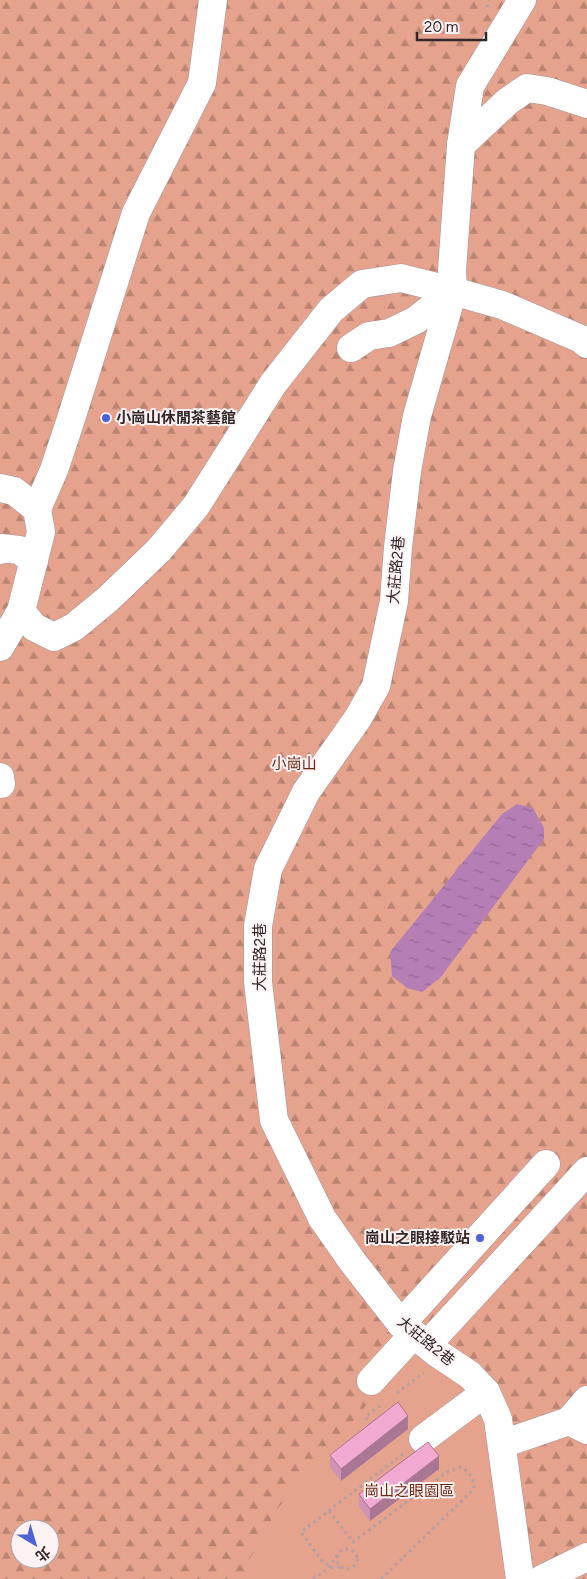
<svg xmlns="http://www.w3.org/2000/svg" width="587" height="1579" font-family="Figtree,'Noto Sans TC',sans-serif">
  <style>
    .forest { fill: url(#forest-firs); fill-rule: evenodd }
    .park { fill: #e5a28c }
    .water { fill: url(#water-ripples) }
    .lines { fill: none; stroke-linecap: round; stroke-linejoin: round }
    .minor-casing { stroke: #ab9398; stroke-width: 29 }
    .path { stroke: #b39fa4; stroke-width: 3; stroke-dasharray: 2.5 4; stroke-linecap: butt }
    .minor { stroke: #fff; stroke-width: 28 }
    .path-bridge { stroke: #b39fa4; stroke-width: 3; stroke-dasharray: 2.5 4; stroke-linecap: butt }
    .wall { fill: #d092b5 }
    .shaded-wall { fill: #a97794 }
    .building { fill: #f2aad3; stroke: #a97794 }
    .poi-dot { fill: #4e62d8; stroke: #fcf1f3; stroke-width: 2 }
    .labels { text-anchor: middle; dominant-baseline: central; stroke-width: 4; stroke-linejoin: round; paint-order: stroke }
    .poi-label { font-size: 15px; font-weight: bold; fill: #32282a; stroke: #fcf1f3; text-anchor: start }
    .street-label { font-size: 15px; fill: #32282a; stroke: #fcf1f3 }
    .park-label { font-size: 15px; fill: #6c2810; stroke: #fcf1f3 }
  </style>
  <defs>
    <pattern id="forest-firs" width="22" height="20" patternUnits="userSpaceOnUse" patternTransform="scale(1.25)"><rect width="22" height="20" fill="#e5a28c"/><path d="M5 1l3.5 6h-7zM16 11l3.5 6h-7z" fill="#ba8473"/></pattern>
    <pattern id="water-ripples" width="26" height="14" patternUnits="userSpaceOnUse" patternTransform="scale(1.25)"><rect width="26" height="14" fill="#b57fb6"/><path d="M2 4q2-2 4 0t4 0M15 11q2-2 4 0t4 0" fill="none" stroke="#946894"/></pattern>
  </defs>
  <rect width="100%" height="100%" fill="#f9dfe5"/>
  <!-- forest -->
  <path class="forest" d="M0,0H587V1579H0ZM20,1529H50V1559H20Z"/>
  <!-- park -->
  <path class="park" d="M413,1351L471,1390L490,1429L511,1579H247L250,1559L278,1508Z"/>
  <!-- water -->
  <path class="water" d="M517,804L533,808L544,828V839L440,978L422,992L407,988L392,976L390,952L502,814Z"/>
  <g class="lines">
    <!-- minor casing -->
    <g class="minor-casing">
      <g id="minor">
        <path d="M461,145L508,101L527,88L547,91L587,104"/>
        <path d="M453,291L452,270L461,145L470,86L522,0"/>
        <path d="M453,291L502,305L581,339L587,344"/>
        <path d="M351,348L369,336L389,333L416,320L453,291"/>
        <path d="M0,488L14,491L37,509L41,532L21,611L34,627L54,637L74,627L108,599L159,550L196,506L273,384L331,310L362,284L401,278L453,291L417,416L407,471L398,547L394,601L376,686L358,718L306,792L268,869L258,926V982L274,1120L322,1218L352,1261L401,1324L437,1353L470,1375L486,1392L498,1419L520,1579"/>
        <path d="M37,509L54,470L70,422L136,213L202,83L213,0"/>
        <path d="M0,550L1,548L19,550L34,561"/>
        <path d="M0,647L21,611"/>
        <path d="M0,777L1,784"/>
        <path d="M401,1324L546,1164"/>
        <path d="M427,1345L587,1171"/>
        <path d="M371,1381L413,1335"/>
        <path d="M569,1421L587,1400"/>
        <path d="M423,1439L486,1392"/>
        <path d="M502,1444L569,1421L587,1430"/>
        <path d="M542,1579L587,1557"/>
      </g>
    </g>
    <!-- path -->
    <g class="path">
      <path d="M487,7L489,0"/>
      <path d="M397,1393L424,1373"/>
      <path d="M372,1424L365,1417L380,1406"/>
      <path d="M329,1511L353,1542L447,1472L461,1467C470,1473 474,1478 474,1489L381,1579"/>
      <circle cx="347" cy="1559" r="10"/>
      <path d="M340,1567L333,1568L323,1562L301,1532L403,1454"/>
    </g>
    <!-- minor -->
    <use href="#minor" class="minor"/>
    <!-- path-bridge -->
    <path class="path-bridge" d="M313,1579L328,1569L337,1555"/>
  </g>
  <!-- wall -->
  <g class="wall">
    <path d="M408,1429L341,1481L330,1467V1455Z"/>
    <path d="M439,1469L370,1521L359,1507V1494Z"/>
  </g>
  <!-- shaded-wall -->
  <g class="shaded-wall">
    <path d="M408,1416V1429L341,1481V1469Z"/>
    <path d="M439,1456V1469L370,1521V1509Z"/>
  </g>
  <!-- building -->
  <g class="building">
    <path d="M398,1402L408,1416L341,1469L330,1455Z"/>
    <path d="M428,1442L439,1456L370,1509L359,1494Z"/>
  </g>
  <!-- markers -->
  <g class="poi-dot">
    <circle cx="106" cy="418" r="5"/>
    <circle cx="480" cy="1238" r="5"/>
  </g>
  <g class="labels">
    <!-- poi labels -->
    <g class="poi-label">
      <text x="116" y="418">小崗山休閒茶藝館</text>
      <text x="470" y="1238" text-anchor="end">崗山之眼接駁站</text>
    </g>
    <!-- street labels -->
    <g class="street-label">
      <text transform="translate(396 570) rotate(-85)">大莊路2巷</text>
      <text transform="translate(260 957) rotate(-90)">大莊路2巷</text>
      <text transform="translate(426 1341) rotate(39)">大莊路2巷</text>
    </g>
    <!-- park labels -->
    <g class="park-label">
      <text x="294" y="764">小崗山</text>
      <text x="409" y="1491">崗山之眼園區</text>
    </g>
  </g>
  <!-- north arrow -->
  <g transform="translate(35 1544) rotate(142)"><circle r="24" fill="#fcf1f3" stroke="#aba1a3"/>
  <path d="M0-4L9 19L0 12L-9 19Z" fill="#4e62d8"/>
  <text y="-8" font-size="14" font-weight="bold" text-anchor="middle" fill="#32282a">北</text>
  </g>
  <!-- scale -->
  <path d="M417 32v8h69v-8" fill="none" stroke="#32282a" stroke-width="2.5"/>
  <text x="424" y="32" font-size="15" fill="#32282a" stroke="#fcf1f3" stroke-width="4" paint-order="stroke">20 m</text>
</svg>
